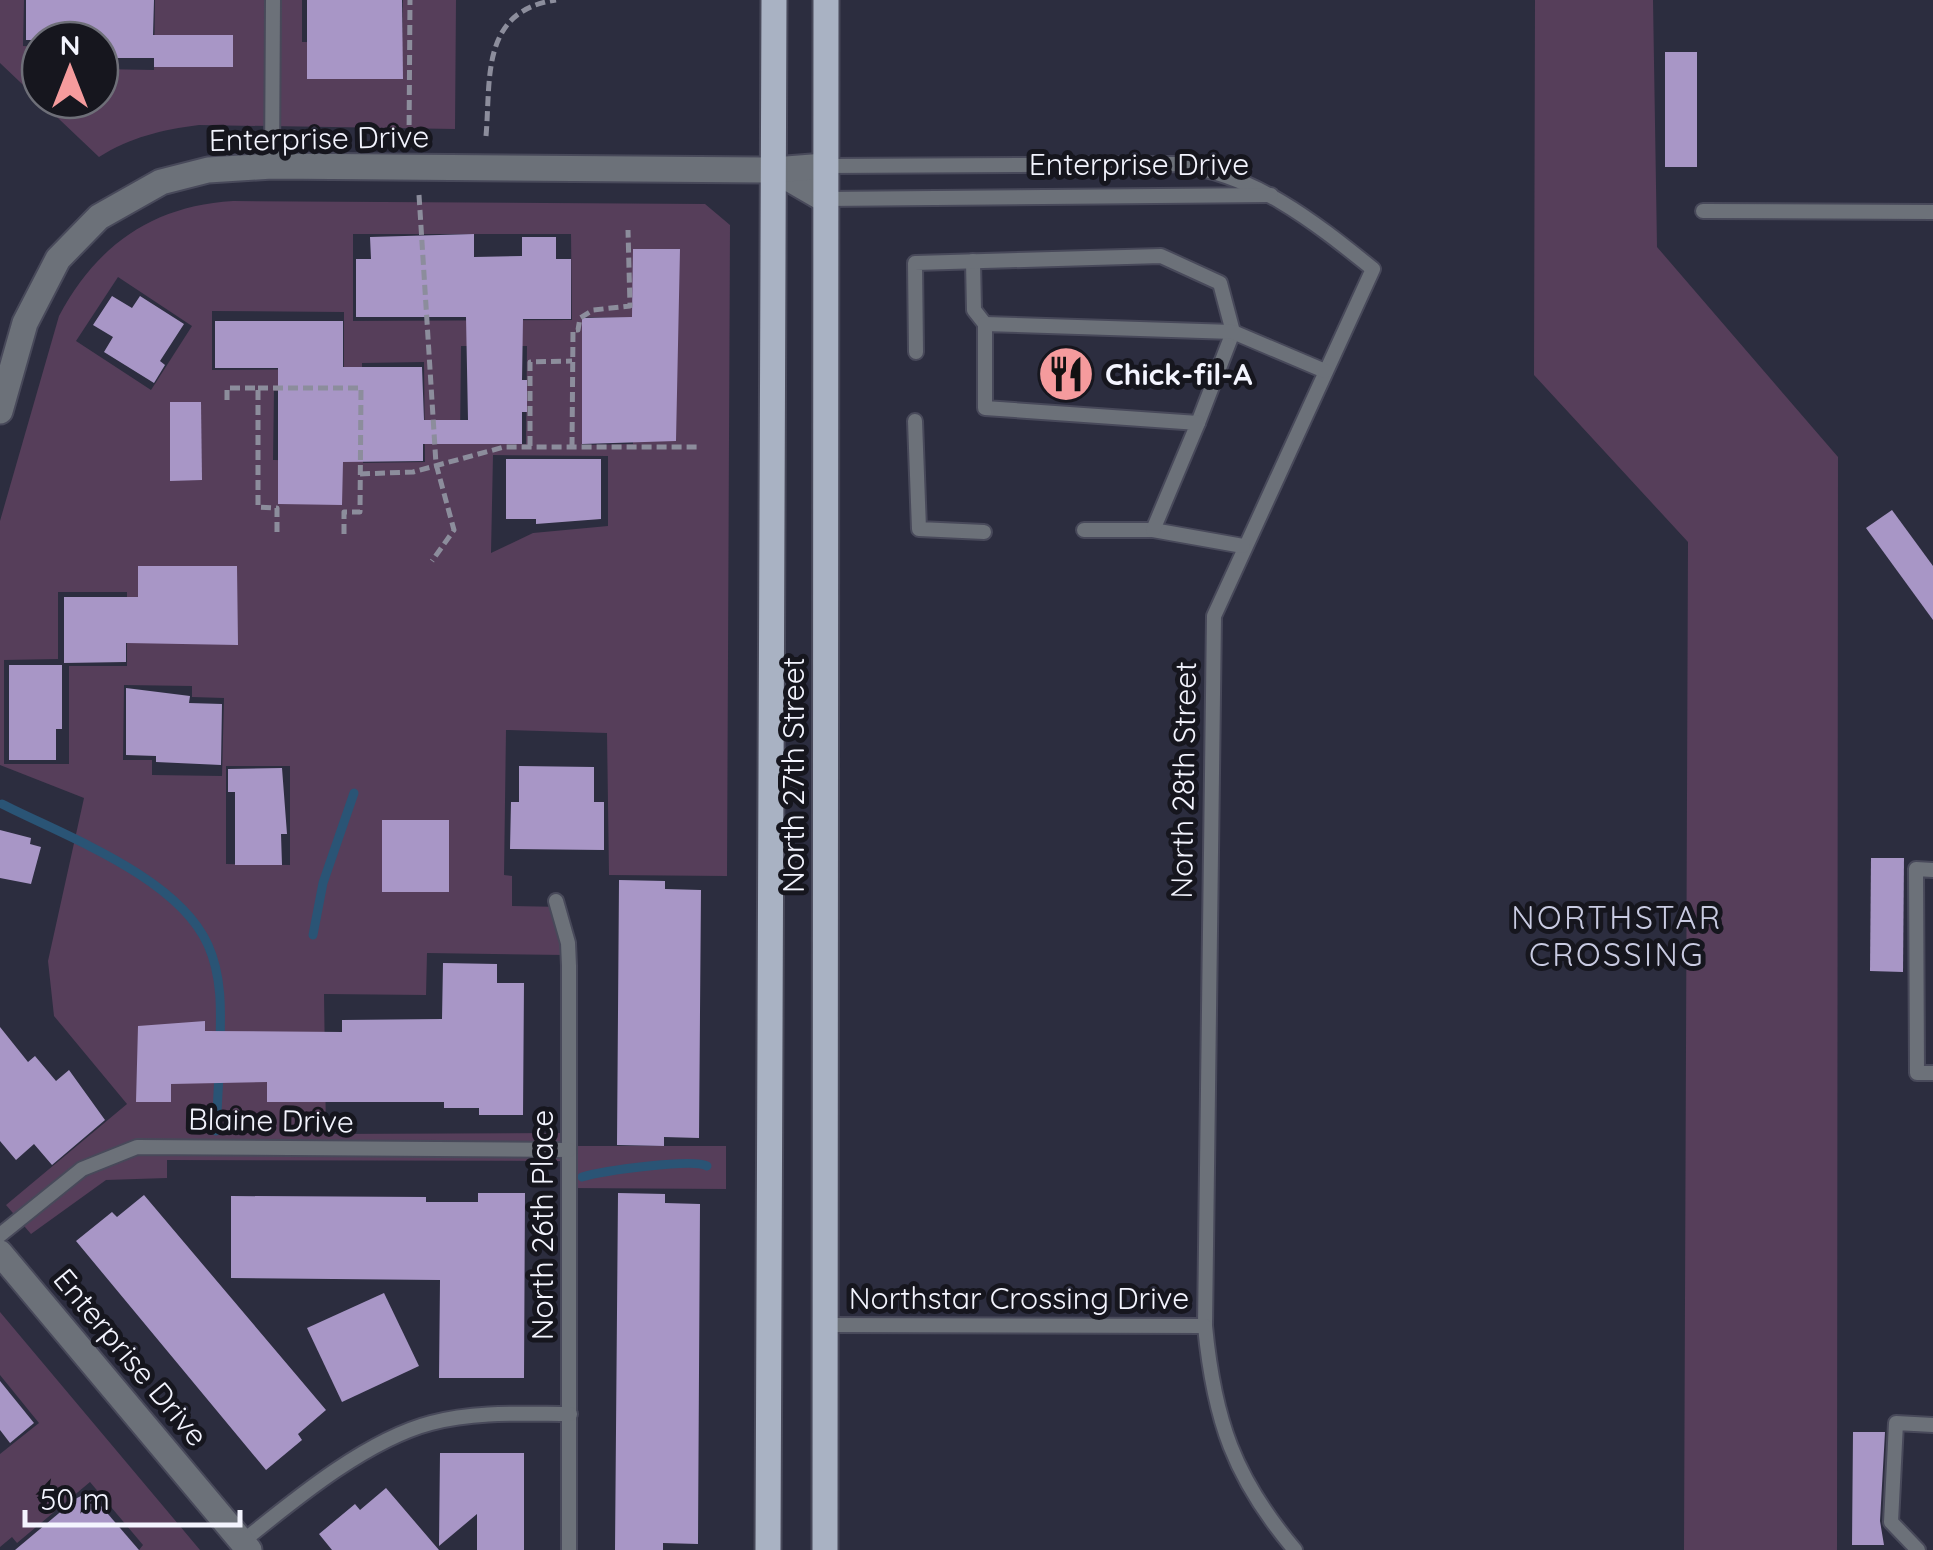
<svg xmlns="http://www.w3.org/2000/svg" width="1933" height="1550" font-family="Quicksand,sans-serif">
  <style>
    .green { fill: #563e5a; fill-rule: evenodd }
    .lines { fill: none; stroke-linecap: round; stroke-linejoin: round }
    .stream { stroke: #2a5475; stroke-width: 9 }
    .building { fill: #a896c6 }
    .lane-casing { stroke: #48495a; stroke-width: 18 }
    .street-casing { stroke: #48495a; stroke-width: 29 }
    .primary-casing { stroke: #48495a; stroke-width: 29 }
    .path { stroke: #8c8d9c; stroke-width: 5; stroke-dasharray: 10 5; stroke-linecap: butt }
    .lane { stroke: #6c7179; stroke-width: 14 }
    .street { stroke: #6c7179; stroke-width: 25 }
    .primary { stroke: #a9b2c3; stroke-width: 25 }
    .labels { text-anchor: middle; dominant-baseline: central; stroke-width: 10; stroke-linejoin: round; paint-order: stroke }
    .street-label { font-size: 30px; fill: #f3f4fe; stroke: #16161e }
    .poi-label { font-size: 30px; font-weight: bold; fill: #f3f4fe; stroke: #16161e; text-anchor: start }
    .neighbourhood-label { font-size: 32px; letter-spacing: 2.5px; fill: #c9cbe2; stroke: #16161e }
  </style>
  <rect width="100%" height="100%" fill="#2c2d3f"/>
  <!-- green -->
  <g class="green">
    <path d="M0,0H24L23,46L40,47V100H100V69L154,70L155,0H302V42L402,43L403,0H456L455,129L199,125C161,130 131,137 99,157L0,63Z"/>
    <path d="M1535,0H1653L1657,247L1838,457L1837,1550H1684L1688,542L1534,375Z"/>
    <path d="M233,201L705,204L730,225L727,876L609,875L607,733L506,730L504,875L512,876V906L564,907L565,955L427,953L426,995L324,994L326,1134L568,1133L569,1146H726V1189L567,1188L566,1161L167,1160V1178L106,1180L31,1234L6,1205L127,1104L54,1016L48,961L84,798L0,765V521L59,316C97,245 152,206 233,201ZM571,234L572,320L353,321V234ZM118,277L192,326L151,390L76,341ZM212,311L344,312V369L212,370ZM582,317L633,318V444L582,445ZM461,346H527L526,444H460ZM424,362L425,462L363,463L362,363ZM274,391L346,392V461L273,460ZM493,455L608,456V526L533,533L491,553ZM58,592H127V666H69V764H4V660L58,659ZM124,685L192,686V697L224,698L222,776L152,775V760H123ZM226,766H290V865L226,864Z"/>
    <path d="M0,1312L200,1550H139L143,1545L90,1482L17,1543L12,1537L0,1547V1454L39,1423L0,1375Z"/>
  </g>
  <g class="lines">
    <!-- stream -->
    <g class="stream">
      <path d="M2,804C65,836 178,877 208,945C222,976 221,1010 220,1043"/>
      <path d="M313,935L323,883L354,793"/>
      <path d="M216,1131L219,1074"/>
      <path d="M582,1177C602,1171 693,1158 707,1166"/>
    </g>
  </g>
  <!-- building -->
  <g class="building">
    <path d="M26,0H154L153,35H233V67H154V58H100V40H26Z"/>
    <path d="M307,0H402L403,79H307Z"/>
    <rect x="1665" y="52" width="32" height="115"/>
    <path d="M474,234V257L522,256V237H556V259H571V319H523L522,380H527V412H522V444H423V461L343,462L342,505L278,504V368H215V321H343V367H422L424,420H468L466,317H356V259H371L370,237Z"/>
    <path d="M633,249H680L676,441L582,444V318L632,317Z"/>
    <path d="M112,296L132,308L140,296L184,324L160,361L165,365L154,383L104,352L113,337L93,325Z"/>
    <path d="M170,402H201L202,480L170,481Z"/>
    <path d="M506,459H601V519L536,524V519H506Z"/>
    <path d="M1892,510L1933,566V620L1866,528Z"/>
    <path d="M138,566H237L238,645L126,643V662L64,663V597H138Z"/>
    <path d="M9,665H62V729H56V760H9Z"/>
    <path d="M126,688L190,696L189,703L222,704L221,765L156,762V756L126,755Z"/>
    <path d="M519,766L594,767V802H604V850L510,849L511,802H519Z"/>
    <path d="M282,768L287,834H281L282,865H235V792H228V769Z"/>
    <rect x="382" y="820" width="67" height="72"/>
    <path d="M0,830L31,838L30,844L41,847L31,884L0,878Z"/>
    <path d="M1871,858H1904L1903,972L1870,971Z"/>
    <path d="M619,880L665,881V889L701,890L699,1138L664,1137V1146L617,1145Z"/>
    <path d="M443,963L497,964V983H524L523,1115H479V1108H444V1102H267V1082L171,1084V1102H136L138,1026L205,1021V1031L342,1032V1020L442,1019Z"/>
    <path d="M0,1027L28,1062L35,1056L56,1081L69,1070L105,1120L52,1165L34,1144L16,1160L0,1141Z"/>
    <path d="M478,1193H525L524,1378H439L440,1280L231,1278V1196L426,1197V1202H478Z"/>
    <path d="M618,1193L665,1194V1203L700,1204L698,1544L663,1543V1550H615Z"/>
    <path d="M144,1195L326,1410L298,1434L302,1440L266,1470L76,1241L112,1212L117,1217Z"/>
    <path d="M384,1293L419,1366L342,1402L307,1328Z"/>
    <path d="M0,1381L34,1423L10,1443L0,1430Z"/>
    <path d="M1853,1432H1885L1880,1521L1884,1545H1852Z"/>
    <path d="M440,1453H524V1550H477V1514L439,1546Z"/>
    <path d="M386,1488L439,1550H332L319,1534L355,1504L360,1510Z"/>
    <path d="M89,1492L139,1550H15L77,1498Z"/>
  </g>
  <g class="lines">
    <!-- lane casing -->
    <g class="lane-casing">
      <g id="lane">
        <path d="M272,166L273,0"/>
        <path d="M825,166L1175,164C1255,174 1312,220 1373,269L1214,616L1205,1326"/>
        <path d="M824,199L1271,195"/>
        <path d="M1703,211L1933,212"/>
        <path d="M973,261L974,310L985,324"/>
        <path d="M916,352L915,263L1161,256L1220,283L1233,332L1198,423"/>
        <path d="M915,421L919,529L984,532"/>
        <path d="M1084,530H1153L1243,546"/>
        <path d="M1153,530L1198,423L985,408V324L1233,332L1325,371"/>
        <path d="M1933,870L1916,869L1917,1073H1933"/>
        <path d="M556,901L568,943L569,966V1550"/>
        <path d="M0,1235L82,1169L137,1147L569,1150"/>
        <path d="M827,1325L1205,1326C1214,1420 1234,1478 1295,1550"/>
        <path d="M242,1542C294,1500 366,1440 431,1423C476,1411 524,1414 570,1414"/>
        <path d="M1918,1550L1891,1522L1896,1423L1933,1425"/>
      </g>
    </g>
    <!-- street casing -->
    <g class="street-casing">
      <g id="street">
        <path d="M774,170L824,199"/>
        <path d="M0,411L25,323L58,259L99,217L161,182L208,170L272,166L774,170L825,166"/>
        <path d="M0,1253L249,1550"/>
      </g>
    </g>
    <!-- primary casing -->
    <g class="primary-casing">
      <g id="primary">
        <path d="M768,1550L774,0"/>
        <path d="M825,1550L826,0"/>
      </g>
    </g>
    <!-- path -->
    <g class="path">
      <path d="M486,136C491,79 480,11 556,0"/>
      <path d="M409,140L410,0"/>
      <path d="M419,195L436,464L454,530L432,561"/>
      <path d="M258,388H361L360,512H344V535"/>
      <path d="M227,400V388H258V507L277,508V535"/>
      <path d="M530,446V362L572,361"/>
      <path d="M572,447L573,330H578L580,318L593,310L630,306L628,230"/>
      <path d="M360,474L413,472L504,447H700"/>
    </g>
    <!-- lane -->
    <use href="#lane" class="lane"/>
    <!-- street -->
    <use href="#street" class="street"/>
    <!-- primary -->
    <use href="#primary" class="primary"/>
  </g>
  <!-- icons -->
  <defs>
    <g id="restaurant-disc" transform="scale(2.875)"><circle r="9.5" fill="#f59b9d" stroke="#16161e"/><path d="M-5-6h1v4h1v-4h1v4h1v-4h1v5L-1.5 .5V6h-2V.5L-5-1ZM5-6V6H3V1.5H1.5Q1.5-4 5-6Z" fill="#111"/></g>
  </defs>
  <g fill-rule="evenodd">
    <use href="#restaurant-disc" x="1066" y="374"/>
  </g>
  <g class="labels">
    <!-- street labels -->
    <g class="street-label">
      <text transform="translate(319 138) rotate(-1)">Enterprise Drive</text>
      <text x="1139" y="164">Enterprise Drive</text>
      <text transform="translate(793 775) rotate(-90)">North 27th Street</text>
      <text transform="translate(1183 780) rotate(-89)">North 28th Street</text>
      <text transform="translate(271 1120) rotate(1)">Blaine Drive</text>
      <text transform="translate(542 1225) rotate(-90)">North 26th Place</text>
      <text x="1019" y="1298">Northstar Crossing Drive</text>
      <text transform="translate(131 1357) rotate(50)">Enterprise Drive</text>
    </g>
    <!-- poi labels -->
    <g class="poi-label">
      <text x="1105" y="374">Chick-fil-A</text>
    </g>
    <!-- neighbourhood labels -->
    <g class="neighbourhood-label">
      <text x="1617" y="917">NORTHSTAR<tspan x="1617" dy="37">CROSSING</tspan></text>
    </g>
  </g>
  <!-- north arrow -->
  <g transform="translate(70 70)"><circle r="48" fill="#16161e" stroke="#6e6f78" stroke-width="2.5"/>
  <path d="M0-8L18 38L0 25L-18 38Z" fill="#f59b9d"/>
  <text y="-15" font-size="28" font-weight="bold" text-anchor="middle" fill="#f3f4fe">N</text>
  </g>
  <!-- scale -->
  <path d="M25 1510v15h215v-15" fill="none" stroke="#f3f4fe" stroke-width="5"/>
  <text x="40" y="1510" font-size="30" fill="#f3f4fe" stroke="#16161e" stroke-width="8" paint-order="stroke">50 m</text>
</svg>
